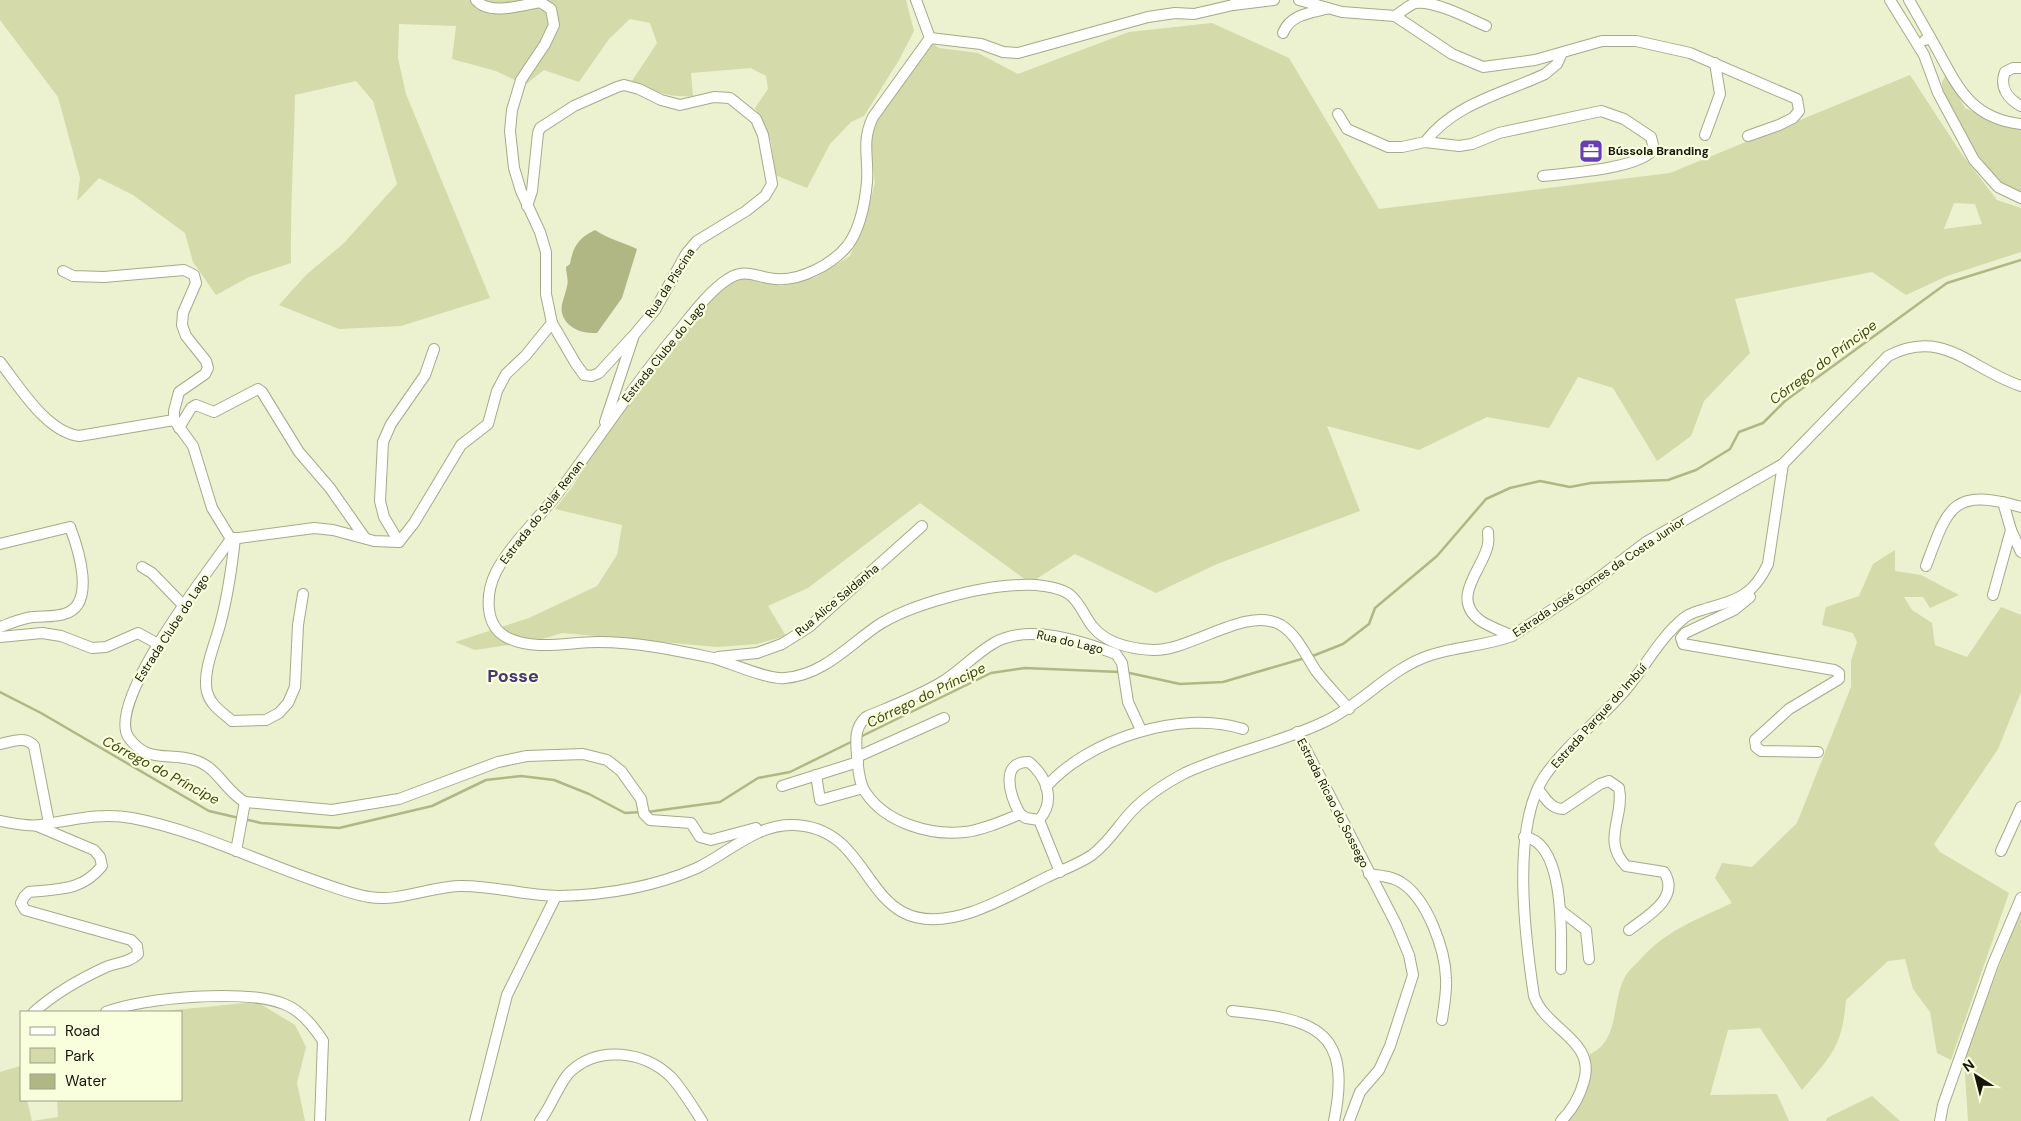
<svg xmlns="http://www.w3.org/2000/svg" width="2021" height="1121" font-family="'DM Sans',sans-serif">
  <style>
    .green { fill: #d4daa9; fill-rule: evenodd }
    .water { fill: #b0b785 }
    .lines { fill: none; stroke-linecap: round; stroke-linejoin: round }
    .stream { stroke: #b0b785; stroke-width: 2.5 }
    .minor-casing { stroke: #a5aa8a; stroke-width: 12 }
    .minor { stroke: #fff; stroke-width: 10 }
    .labels { text-anchor: middle; dominant-baseline: central; stroke-width: 4.5; stroke-linejoin: round; paint-order: stroke }
    .poi-label { font-size: 12px; font-weight: bold; fill: #14160a; stroke: #f9fedd; text-anchor: start }
    .street-label { font-size: 12px; fill: #14160a; stroke: #f9fedd }
    .water-label { font-size: 14px; font-style: italic; fill: #42470c; stroke: #f9fedd }
    .district-label { font-size: 18px; font-weight: bold; fill: #483773; stroke: #f9fedd }
  </style>
  <rect width="100%" height="100%" fill="#ecf1d0"/>
  <!-- green -->
  <g class="green">
    <path d="M0,0H906L914,31L899,60L864,116L851,122L830,144L807,188L775,175L771,141L755,108L768,89L766,76L751,68L691,73L693,96C669,98 652,91 632,81L657,43L650,23L630,19L609,39L579,82L544,70L525,85L496,71L452,59L456,26L399,24L398,58L406,94L490,298L401,326L339,329L279,305L307,274L343,244L397,184L373,101L356,81L295,95C294,151 290,207 291,263L249,277L216,295L193,262L185,233L133,195L99,178L77,201L80,178L58,97L0,20Z"/>
    <path d="M1212,23L1289,58L1379,209L1670,173L1910,75L1961,153L1997,200L2021,208V252L1947,276L1906,295L1872,272L1735,299L1750,353L1704,401L1691,436L1657,461L1613,388L1578,377L1549,428L1487,417L1419,450L1327,426L1360,511L1217,564L1156,593L1075,554L1030,583L920,503L808,588L768,606L786,636L757,644L717,647L562,633L536,641L475,650L455,642L529,618L597,586L617,555L622,525L555,509L573,486L601,440L723,284L741,276L781,286L817,277L850,256L865,221L875,183L870,144L875,120L930,42L939,48L978,53L1018,74L1129,32ZM1954,203L1975,204L1982,224L1944,229Z"/>
    <path d="M1946,75L1965,108L1998,123L2021,128V193L2005,188L1973,149L1942,96V82Z"/>
    <path d="M1895,550V571L1921,575L1959,595L1930,608L1923,597H1904L1912,610L1932,623L1935,645L1967,657L2001,607L2021,615V692L1998,749L1934,844L1940,852L2009,893L1951,1060L1937,1053L1930,1012L1913,989L1905,959L1888,961L1846,1000C1842,1047 1832,1055 1802,1090L1760,1028L1728,1030L1710,1095L1777,1094L1789,1121H1567C1585,1096 1590,1085 1590,1054C1620,1041 1611,1002 1625,977C1628,971 1634,966 1638,962C1664,931 1696,920 1732,903L1715,878L1722,863L1752,867L1797,823L1851,687V661L1857,642L1853,633L1822,625L1826,607L1859,596L1873,564Z"/>
    <path d="M2021,910V1121H1968L1964,1057Z"/>
    <path d="M257,1002L295,1025L306,1047L297,1083L305,1121H0V1072L20,1066L21,1100H27L32,1121L58,1117L57,1100H181V1012H154Z"/>
    <path d="M1872,1096L1900,1121H1826L1827,1118Z"/>
  </g>
  <!-- water -->
  <path class="water" d="M595,230C608,239 622,242 637,249L622,298L597,333C584,334 566,329 562,313C560,304 566,294 567,286C569,281 566,273 566,267L570,264C573,246 579,238 595,230Z"/>
  <g class="lines">
    <!-- stream -->
    <g class="stream">
      <path d="M1310,657L1343,644L1369,624L1375,608L1437,556L1486,499L1510,488L1540,481L1570,487L1591,483L1668,480L1696,470L1730,449L1739,432L1763,423L1785,401L1947,283L2021,260"/>
      <path d="M1125,672L1180,684L1223,682L1305,658"/>
      <path d="M0,692L41,713L209,811L239,818"/>
      <path d="M860,737L991,673L1025,668L1120,672"/>
      <path d="M647,812L720,802L758,778L790,772L853,741"/>
      <path d="M244,819L261,823L339,828L432,806L486,780L521,776L554,780L589,794L625,813L642,812"/>
    </g>
    <!-- minor casing -->
    <g class="minor-casing">
      <g id="minor">
        <path d="M476,0C489,16 523,5 540,2L551,9L554,25L545,44L521,80L512,110L510,131L514,168L521,191L540,232L546,252V294L552,323L576,364L584,375L592,376L599,373L632,337"/>
        <path d="M916,0L930,38L981,44L1003,52L1018,53L1148,17L1175,13L1194,14L1233,5L1238,0"/>
        <path d="M1299,0L1342,12L1395,16L1452,54L1483,67L1535,60L1602,41H1636L1690,53L1797,99L1799,111L1793,118L1779,125L1748,136"/>
        <path d="M1890,0L1924,55L1938,93L1974,160L1998,187L2021,198"/>
        <path d="M1909,0L1930,37L1925,40"/>
        <path d="M1233,5L1274,0"/>
        <path d="M1395,16C1401,12 1408,6 1415,3C1434,0 1468,18 1486,26"/>
        <path d="M1283,33C1290,15 1309,13 1326,9"/>
        <path d="M1930,37C1955,79 1965,118 2021,124"/>
        <path d="M930,38L873,117C861,142 869,157 867,182C865,203 861,227 848,245C833,264 801,281 776,279C758,278 745,267 728,279C708,292 692,315 677,333C634,384 598,440 558,493C540,517 509,546 496,572C486,592 483,626 508,638C535,651 569,642 598,642C617,642 637,644 656,647C675,650 694,654 713,658C731,663 768,680 785,678C823,675 848,646 877,626C910,604 981,586 1020,585C1033,584 1057,586 1069,594C1080,602 1084,616 1093,627C1107,644 1133,649 1153,650C1191,651 1247,605 1281,625C1297,635 1306,656 1316,671C1326,684 1338,696 1349,709"/>
        <path d="M2021,68H2013L2005,72C1999,87 2008,99 2021,106"/>
        <path d="M1338,114L1347,129L1388,147H1402L1425,142"/>
        <path d="M1705,135L1720,94L1715,63"/>
        <path d="M1543,176C1569,173 1639,169 1654,149L1651,137L1624,119L1601,111L1499,133L1472,144L1459,146L1425,142C1455,103 1502,94 1545,74L1557,64L1562,53"/>
        <path d="M527,206L532,191L538,133L540,128L574,106L617,87L624,85L639,89L661,100L680,105L714,97L730,98L756,119L763,135L772,184L765,196L746,211L697,241L686,254L655,310L634,335L605,422"/>
        <path d="M63,271L73,276L104,277L184,270L194,275L196,283L183,313L182,325L186,336L206,361L208,368L205,374L179,392L174,411V420L193,446L212,508L231,539"/>
        <path d="M552,323L526,355L506,374L497,391L488,424L461,445L414,523L399,542L374,541L333,530L314,528L231,539C209,570 104,704 129,738C148,764 169,752 194,760C217,766 225,791 245,802L332,810L399,799L498,762L527,756L583,754L607,760L621,771L641,799L644,814L650,820L691,823L700,837L711,840L756,828"/>
        <path d="M0,362C19,386 46,432 79,436L174,420"/>
        <path d="M179,428L191,408L196,405L214,412L258,389L262,392L299,452L330,488L365,538"/>
        <path d="M2011,530L2021,552"/>
        <path d="M1488,532C1488,536 1489,540 1488,544C1485,567 1448,598 1481,621C1490,627 1502,631 1512,636"/>
        <path d="M235,538C232,566 228,594 221,621C216,642 202,671 207,692C211,706 222,712 232,721L266,720L279,713L288,703L295,687L298,625L303,594"/>
        <path d="M399,542L384,517L380,501L383,442L391,424L425,375L434,349"/>
        <path d="M0,544L70,527C78,548 97,605 64,614C55,617 43,616 33,617C22,618 11,623 0,627"/>
        <path d="M1926,566C1948,507 1952,487 2021,507"/>
        <path d="M142,567L152,573L184,606"/>
        <path d="M1993,595L2011,530L2003,502"/>
        <path d="M1750,597L1734,610L1685,633L1681,638L1683,644L1834,670L1839,673V679L1789,709L1755,740L1756,747L1761,751L1818,752"/>
        <path d="M0,637L42,633L61,636L92,648L106,647L138,633L158,644"/>
        <path d="M718,657L757,653L782,644L809,627L922,526"/>
        <path d="M1297,732L1396,924L1409,955L1413,975L1390,1046L1379,1070L1360,1092L1349,1121"/>
        <path d="M0,744C11,742 25,735 34,746L49,823"/>
        <path d="M857,757L944,718"/>
        <path d="M816,775L820,800L863,788"/>
        <path d="M782,786L858,762"/>
        <path d="M1046,787C1088,739 1182,709 1243,729"/>
        <path d="M1538,789C1545,798 1551,809 1563,809L1600,784L1609,781L1619,788C1625,817 1601,840 1626,866L1664,872C1681,898 1646,917 1629,930"/>
        <path d="M1020,814C1010,796 999,761 1029,762C1047,777 1056,801 1039,820"/>
        <path d="M0,821C13,823 28,827 41,825C72,820 101,812 132,818C195,830 252,859 313,880C331,886 350,894 369,897C400,902 429,887 459,886C493,885 526,896 559,896C605,895 654,887 697,868C728,853 758,823 794,825C882,828 858,950 972,912C998,903 1023,889 1047,877C1062,870 1079,864 1092,855C1108,843 1118,826 1131,812C1146,796 1166,783 1185,773C1230,752 1281,743 1326,721C1363,703 1392,667 1431,655C1458,646 1486,646 1512,636L1588,586L1646,542L1783,464L1888,356C1944,327 1971,370 2021,386"/>
        <path d="M1524,837C1566,842 1561,938 1561,969"/>
        <path d="M236,851L245,802"/>
        <path d="M2001,851L2021,807"/>
        <path d="M1060,872L1039,820L1026,818L1020,814C1003,821 983,830 965,832C931,836 886,823 866,793C859,784 858,767 857,756C856,741 854,728 866,717C892,706 919,696 942,682C961,670 975,654 994,643C1028,623 1082,641 1116,654L1122,663L1128,702L1141,730"/>
        <path d="M1369,874C1380,876 1393,876 1402,883C1427,899 1445,949 1446,978C1447,992 1444,1006 1442,1020"/>
        <path d="M1560,910L1586,930L1589,959"/>
        <path d="M1232,1011C1313,1019 1353,1028 1334,1121"/>
        <path d="M34,1012C54,994 82,978 106,967C118,962 129,963 138,954L137,946L131,940L25,910L21,903L24,897L29,892C59,889 82,891 102,866L100,857L94,850L37,826"/>
        <path d="M106,1012C144,997 246,989 284,1004C300,1010 314,1027 323,1041L320,1121"/>
        <path d="M475,1121L507,995L556,896"/>
        <path d="M540,1121C551,1107 559,1083 570,1072C598,1045 644,1051 671,1077C683,1090 692,1106 702,1121"/>
        <path d="M1561,1121C1572,1110 1580,1096 1584,1081C1596,1040 1545,1029 1534,996C1525,937 1511,828 1544,777C1565,746 1597,722 1622,694C1643,671 1659,638 1684,618C1691,612 1700,611 1708,608C1739,600 1754,594 1768,564L1783,464"/>
        <path d="M1940,1121L1943,1105L1993,964L2021,898"/>
      </g>
    </g>
    <!-- minor -->
    <use href="#minor" class="minor"/>
  </g>
  <!-- icons -->
  <defs>
    <g id="office-square" transform="scale(1.25)"><rect x="-9" y="-9" width="18" height="18" rx="4" fill="#673eb6" stroke="#f9fedd"/><path d="M-6-3h4V-5.5h4V-3h4V5H-6ZM-1-4.5V-3h2v-1.5ZM-6 0V1H6V0Z" fill="#fff"/></g>
  </defs>
  <g fill-rule="evenodd">
    <use href="#office-square" x="1591" y="151"/>
  </g>
  <g class="labels">
    <!-- poi labels -->
    <g class="poi-label">
      <text x="1608" y="151">Bússola Branding</text>
    </g>
    <!-- street labels -->
    <g class="street-label">
      <text transform="translate(670 283) rotate(-57)">Rua da Piscina</text>
      <text transform="translate(664 352) rotate(-51)">Estrada Clube do Lago</text>
      <text transform="translate(542 512) rotate(-52)">Estrada do Solar Renan</text>
      <text transform="translate(1599 577) rotate(-34)">Estrada José Gomes da Costa Junior</text>
      <text transform="translate(837 600) rotate(-40)">Rua Alice Saldanha</text>
      <text transform="translate(172 628) rotate(-57)">Estrada Clube do Lago</text>
      <text transform="translate(1070 642) rotate(13)">Rua do Lago</text>
      <text transform="translate(1599 716) rotate(-48)">Estrada Parque do Imbuí</text>
      <text transform="translate(1333 803) rotate(63)">Estrada Ricao do Sossego</text>
    </g>
    <!-- water labels -->
    <g class="water-label">
      <text transform="translate(1823 362) rotate(-37)">Córrego do Príncipe</text>
      <text transform="translate(926 695) rotate(-26)">Córrego do Príncipe</text>
      <text transform="translate(161 770) rotate(28)">Córrego do Príncipe</text>
    </g>
    <!-- district labels -->
    <g class="district-label">
      <text x="513" y="676">Posse</text>
    </g>
  </g>
  <!-- legend -->
  <rect x="20" y="1011" width="162" height="90" fill="#f9fedd" stroke="#9da189"/>
  <rect x="30" y="1027" width="25" height="8" fill="#ffffff" stroke="#9da189"/>
  <text x="65" y="1036" font-size="15" fill="#14160a">Road</text>
  <rect x="30" y="1048" width="25" height="15" fill="#d4daa9" stroke="#9da189"/>
  <text x="65" y="1061" font-size="15" fill="#14160a">Park</text>
  <rect x="30" y="1074" width="25" height="15" fill="#b0b785" stroke="#9da189"/>
  <text x="65" y="1086" font-size="15" fill="#14160a">Water</text>
  <!-- north arrow -->
  <g transform="translate(1976 1076) rotate(324)" stroke="#f9fedd" stroke-width="4" paint-order="stroke">
  <path d="M0-4L9 19L0 12L-9 19Z" fill="#14160a"/>
  <text y="-8" font-size="14" font-weight="bold" text-anchor="middle" fill="#14160a">N</text>
  </g>
</svg>
